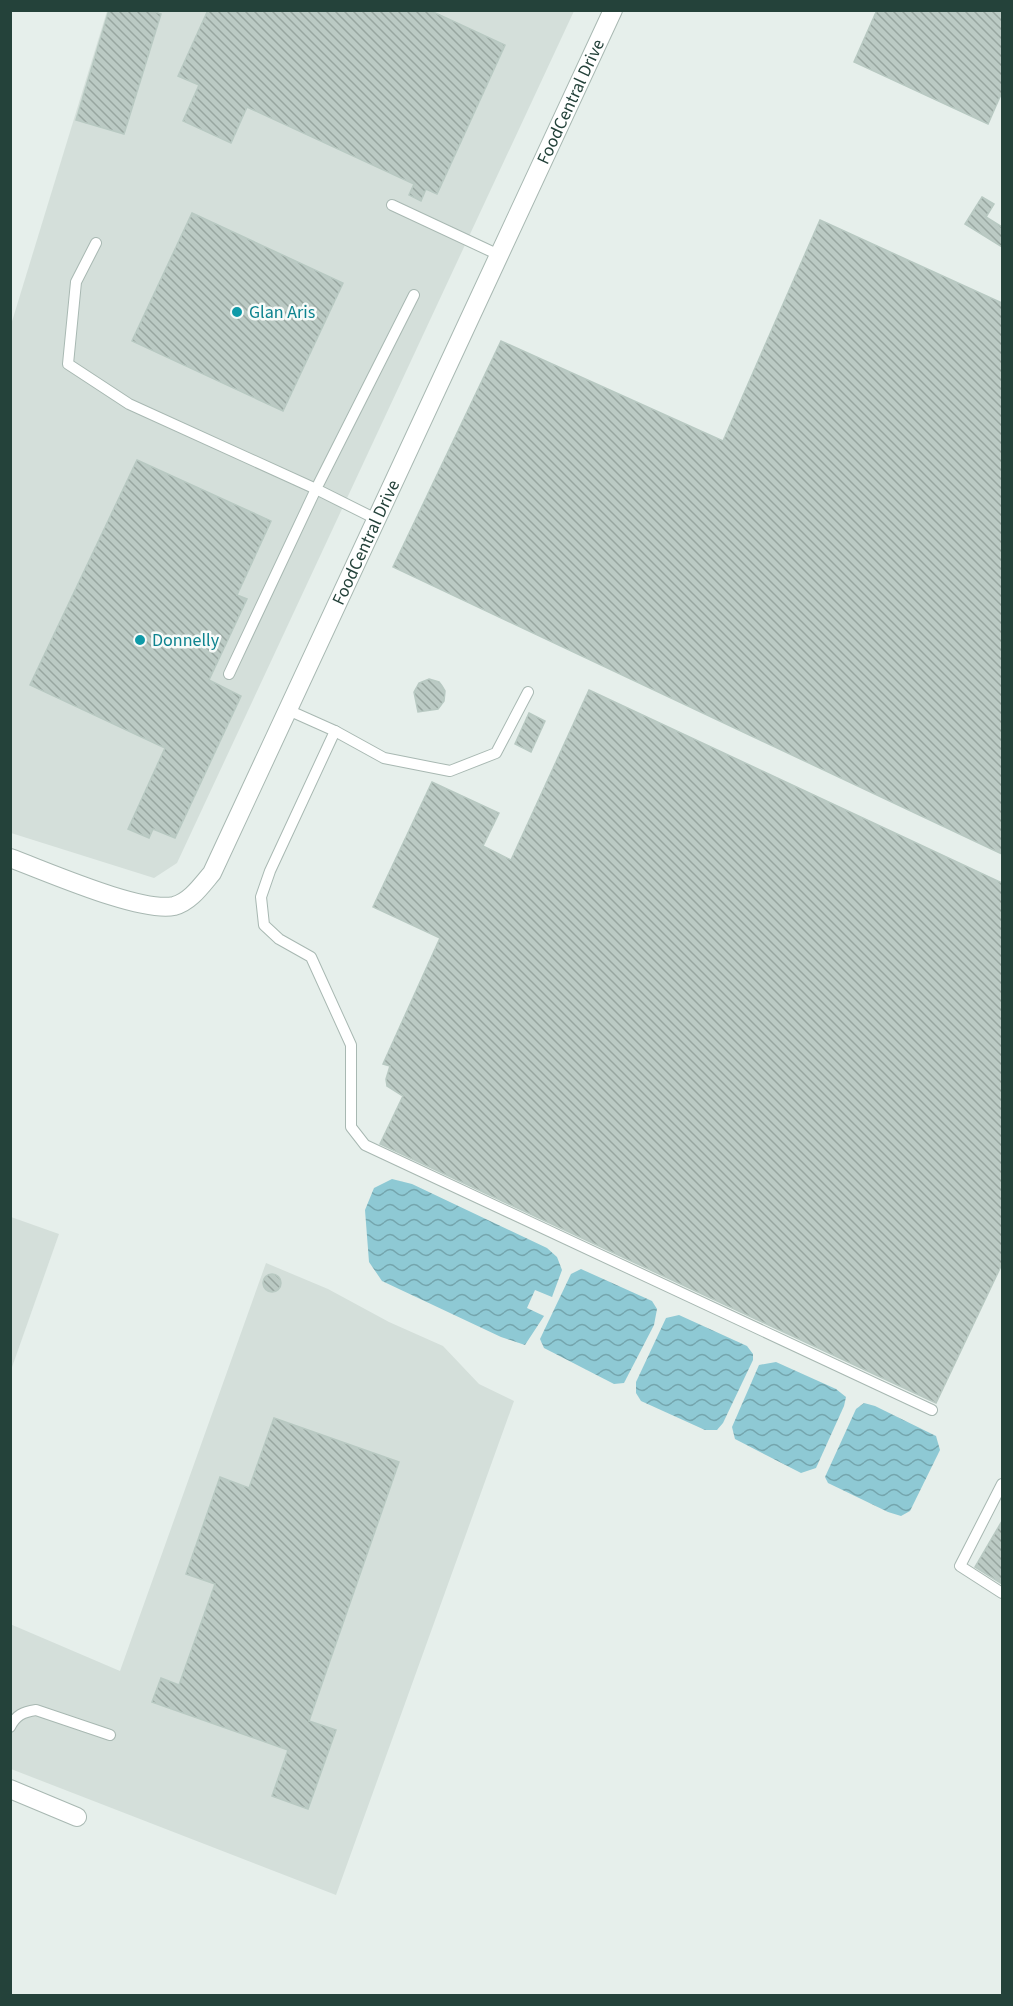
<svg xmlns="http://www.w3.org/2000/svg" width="1013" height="2006" font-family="'Source Sans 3',sans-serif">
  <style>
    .built { fill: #d4dfda }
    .water { fill: url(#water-waves) }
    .building { fill: url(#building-back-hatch); stroke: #b8c9c2; stroke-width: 1.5 }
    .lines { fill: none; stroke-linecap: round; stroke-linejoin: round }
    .service-casing { stroke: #a8b8b2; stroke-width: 12 }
    .minor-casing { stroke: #a8b8b2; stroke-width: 20 }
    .service { stroke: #fff; stroke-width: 10 }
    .minor { stroke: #fff; stroke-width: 18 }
    .culture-dot { fill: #0f9aa8; stroke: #f7fbf9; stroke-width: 2 }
    .labels { text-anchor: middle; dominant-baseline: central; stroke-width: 5; stroke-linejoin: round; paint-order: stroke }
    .street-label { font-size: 18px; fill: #24423a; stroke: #f7fbf9 }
    .culture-label { font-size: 18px; fill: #0d838f; stroke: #f7fbf9; text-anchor: start }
  </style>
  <defs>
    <pattern id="water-waves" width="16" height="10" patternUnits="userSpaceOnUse" patternTransform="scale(1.5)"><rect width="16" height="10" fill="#8ec9d4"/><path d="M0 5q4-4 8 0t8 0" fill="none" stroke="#74a5ad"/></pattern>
    <pattern id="building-back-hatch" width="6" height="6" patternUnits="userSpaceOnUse" patternTransform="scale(1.5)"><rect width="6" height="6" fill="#bbcac4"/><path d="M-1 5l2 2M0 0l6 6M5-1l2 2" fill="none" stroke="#98a6a0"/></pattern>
  </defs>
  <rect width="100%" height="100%" fill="#e6efeb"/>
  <!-- built -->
  <g class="built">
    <path d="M107,11H574L177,863L154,878L11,833L10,328Z"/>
    <path d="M11,1217L59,1234L11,1370L10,1217Z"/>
    <path d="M266,1263L328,1289L389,1322L443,1346L479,1384L514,1401L336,1895L11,1769L10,1624L120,1671Z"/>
  </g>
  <!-- water -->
  <g class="water">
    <path d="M392,1179L412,1184L547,1248L557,1257L562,1270L552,1297L535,1290L527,1308L544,1316L525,1345L501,1337L382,1281L369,1262L365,1210L374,1188Z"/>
    <path d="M581,1269L652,1301L657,1309L654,1325L624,1383L614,1384L544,1348L540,1339L571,1274Z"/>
    <path d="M679,1315L747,1346L753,1354V1360L723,1423L717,1430H705L641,1401L636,1393V1382L666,1318Z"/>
    <path d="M776,1362L836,1389L846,1397L844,1406L816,1468L801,1473L735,1439L732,1427L759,1365Z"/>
    <path d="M864,1403L875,1406L936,1436L940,1450L910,1511L901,1516L888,1512L828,1483L825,1477L856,1409Z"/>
  </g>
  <!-- building -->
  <g class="building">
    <path d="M109,10H150L161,14L124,134L76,120Z"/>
    <path d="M208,10H429L505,45L437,194L426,189L421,201L409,195L414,184L247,107L231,143L183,121L199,85L178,76Z"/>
    <path d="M877,10H1002V92L988,124L854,62Z"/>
    <path d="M982,197L994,204L986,217L1002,227V247L965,224Z"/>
    <path d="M192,213L343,283L283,411L132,341Z"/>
    <path d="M820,220L1002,303V854L393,567L501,341L723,441Z"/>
    <path d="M137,460L271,521L237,595L247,599L209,680L241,696L175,838L153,829L149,838L128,829L165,748L30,685Z"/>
    <path d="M429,679L439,682L442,686L445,691L444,701L438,709L418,712L414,692L419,683Z"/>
    <path d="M589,690L1002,883V1264L936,1403L380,1144L403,1096L387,1086L386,1079L390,1066L383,1064L440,938L373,907L432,782L499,813L483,846L511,860Z"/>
    <path d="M529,713L545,721L531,752L515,744Z"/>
    <circle cx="272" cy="1283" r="9"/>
    <path d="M274,1418L399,1462L309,1721L336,1730L308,1809L272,1796L288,1750L152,1702L161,1678L179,1685L215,1584L186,1574L220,1477L249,1488Z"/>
    <path d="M1002,1521V1584L975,1567Z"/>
  </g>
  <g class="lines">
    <!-- service casing -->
    <g class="service-casing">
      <g id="service">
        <path d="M392,205L499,255"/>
        <path d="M96,243L76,282L68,364L129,404L316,489L229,674"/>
        <path d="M376,519L316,489L414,295"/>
        <path d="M288,710L335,731L270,871L261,897L264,925L279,939L311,957L351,1045V1127L365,1145L932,1410"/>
        <path d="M335,731L384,758L450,771L496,753L528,692"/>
        <path d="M1002,1484L960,1566L1002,1593"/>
        <path d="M10,1727C16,1715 23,1712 36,1710L110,1735"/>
      </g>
    </g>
    <!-- minor casing -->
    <g class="minor-casing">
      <g id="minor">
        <path id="s1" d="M10,858C46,871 140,913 174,906C190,902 201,886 212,873L613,10"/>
        <path d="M10,1789L77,1817"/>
      </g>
    </g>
    <!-- service -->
    <use href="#service" class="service"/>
    <!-- minor -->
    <use href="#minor" class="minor"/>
  </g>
  <!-- markers -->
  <g class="culture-dot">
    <circle cx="237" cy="312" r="6"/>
    <circle cx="140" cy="640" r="6"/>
  </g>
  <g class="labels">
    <!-- street labels -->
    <g class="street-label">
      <text stroke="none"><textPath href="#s1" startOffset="1074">FoodCentral Drive</textPath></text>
      <text stroke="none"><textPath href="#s1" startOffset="588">FoodCentral Drive</textPath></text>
    </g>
    <!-- culture labels -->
    <g class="culture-label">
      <text x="249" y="312">Glan Aris</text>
      <text x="152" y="640">Donnelly</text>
    </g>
  </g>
  <!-- border -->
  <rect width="1013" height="2006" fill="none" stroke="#24423a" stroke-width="24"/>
</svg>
